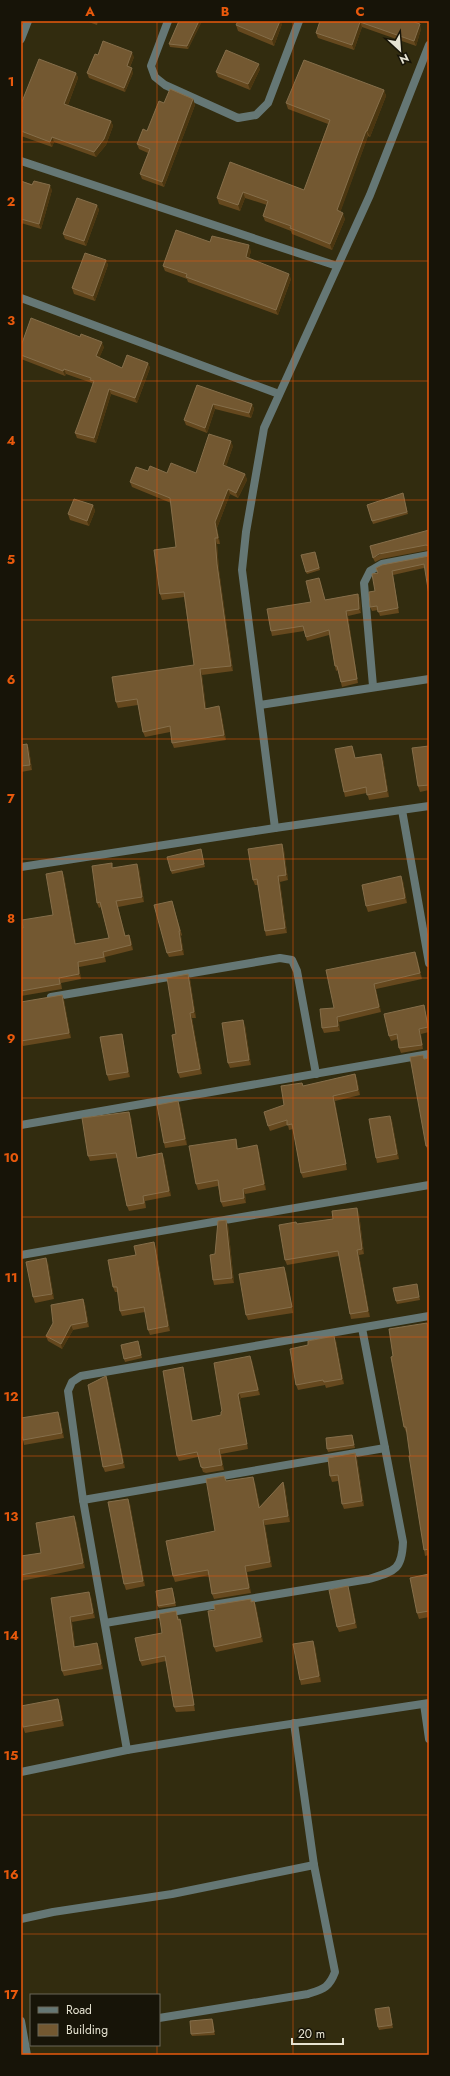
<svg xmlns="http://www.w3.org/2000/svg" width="450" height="2076" font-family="Jost,sans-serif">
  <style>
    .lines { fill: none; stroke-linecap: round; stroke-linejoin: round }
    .street { stroke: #657775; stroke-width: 8 }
    .wall { fill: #65481e }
    .shaded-wall { fill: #4b3610 }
    .building { fill: #735831; stroke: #856e4a }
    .grid { fill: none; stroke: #e8590c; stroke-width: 1; stroke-opacity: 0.55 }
    .neatline { fill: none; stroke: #e8590c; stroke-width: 1.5 }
    .grid-label { font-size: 13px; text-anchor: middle; font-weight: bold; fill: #e8590c }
  </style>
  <rect width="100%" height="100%" fill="#322c0f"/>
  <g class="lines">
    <!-- street -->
    <g class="street">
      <path d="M168,21L151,66L155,77L165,85L238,118L256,115L268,103L299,21"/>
      <path d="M21,39L28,21"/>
      <path d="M21,161L337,266"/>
      <path d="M21,298L279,394"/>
      <path d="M373,686L364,583L370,571L382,564L429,555"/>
      <path d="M260,705L429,679"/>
      <path d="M402,810L429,963"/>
      <path d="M275,828L242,570L246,532L264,428L370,195L429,45"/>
      <path d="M21,867L275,828L429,806"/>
      <path d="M51,997L280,958L292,960L297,971L316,1074"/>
      <path d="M21,1125L429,1054"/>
      <path d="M21,1255L429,1185"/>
      <path d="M83,1500L385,1448"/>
      <path d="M105,1623L369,1579C395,1571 402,1570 403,1542L362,1328"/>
      <path d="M424,1704L429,1739"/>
      <path d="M127,1750L83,1500L68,1391L72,1382L81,1376L429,1316"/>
      <path d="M21,1772L127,1750L231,1733L429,1703"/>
      <path d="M21,1919L53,1912L172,1894L314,1865"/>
      <path d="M159,2018L308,1994C323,1989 329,1988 335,1972L314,1865L294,1723"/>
      <path d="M21,2021L27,2055"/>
    </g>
  </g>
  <!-- wall -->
  <g class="wall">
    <path d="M86,21H98L97,25Z"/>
    <path d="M179,21H202L188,49L170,47L169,44Z"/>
    <path d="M320,21H412L421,29L416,46L362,27L354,50L318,38L316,33Z"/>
    <path d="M282,24L274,46L238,31L236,25Z"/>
    <path d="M98,55L134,57L130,67L133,73L125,92L89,78L87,73Z"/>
    <path d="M260,69L250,90L218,77L216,72Z"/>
    <path d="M76,73L78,78L68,105L111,121L113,126L106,145L96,157L54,142L52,147L21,136V104Z"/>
    <path d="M384,90L386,96L370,137L368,136L340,212L345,219L332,250L292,234L291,231L265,221L263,216L267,205L245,198L240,211L219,204L217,198L230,162L304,190L328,124L288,109L286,103Z"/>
    <path d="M193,99L195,105L164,187L142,179L140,174L148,153L139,149L137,144L147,131L164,103Z"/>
    <path d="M21,181L52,190L41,229L21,223Z"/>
    <path d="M97,205L99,210L86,246L65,239L63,234Z"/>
    <path d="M210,242L251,251L249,258L291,279L278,315L188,282L187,279L165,271L163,266Z"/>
    <path d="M106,260L108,265L95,301L74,294L72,288Z"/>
    <path d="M21,346L104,347L99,358L122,368L148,363L150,368L137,403L111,394L96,443L77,438L75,433L93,385L92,383L66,374L65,376L21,359Z"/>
    <path d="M197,385L252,404L254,409L251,418L215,409L207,433L186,425L184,420Z"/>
    <path d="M233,446L226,466L245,474L247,480L238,498L230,494L217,528L220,544H217L219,570L233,671L202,675L206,708L221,712L226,740L174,748L172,743L170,732L145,737L143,732L138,705L118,708L116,702L194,665L184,597L162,600L160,594L176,547L171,503L132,487L130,482L148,471L167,473H196Z"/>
    <path d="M403,493L408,514L373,524L372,521Z"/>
    <path d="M93,505L95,511L89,526L70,520L68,514Z"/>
    <path d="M429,530V550L381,559L375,562L373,558Z"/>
    <path d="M316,554L320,570L307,574L306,572Z"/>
    <path d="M429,556L424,568L393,575L399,613L380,616L378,610L372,611L370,607L375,591L378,573Z"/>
    <path d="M319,578L325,600L358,594L360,599L361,613L348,616L358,683L342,687L338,670L336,671L335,666L329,635L307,641L304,631L272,636L271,631L311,602Z"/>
    <path d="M27,744L29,749L32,770L21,772V745Z"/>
    <path d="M429,746V790L420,792L418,786Z"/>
    <path d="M354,751L355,758L381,754L383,759L389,797L369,800L367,793L345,797L344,792Z"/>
    <path d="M282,844L284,850L288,880L280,882L287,933L266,936L265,931L258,885H255L253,880Z"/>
    <path d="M201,849L205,867L172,874L171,871Z"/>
    <path d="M114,868L139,869L144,902L118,907L125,936L129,935L131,940L133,950L105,957L106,962L79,967L81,979L61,983L62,989L21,996V928H23L53,915L62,871L64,876L76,944L109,938L101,907L99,908L97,903Z"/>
    <path d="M403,881L407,903L368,912L366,906Z"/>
    <path d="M172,901L182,935L181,936L184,955L169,957L167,953Z"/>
    <path d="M417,957L422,979L376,989L381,1012L339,1022L340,1031L324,1033L322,1028L334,1008Z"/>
    <path d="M190,979L196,1018H192L202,1074L180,1078L178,1073L176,1034Z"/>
    <path d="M62,995L64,1000L71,1038L23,1046L21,1041Z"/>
    <path d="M424,1005L425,1010L429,1026V1032L421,1034L423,1049L401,1053L399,1048L398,1039L391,1041L389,1036Z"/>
    <path d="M245,1025L251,1065L230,1068L228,1063Z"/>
    <path d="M122,1034L123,1039L130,1077L109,1081L107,1075Z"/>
    <path d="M425,1058H429V1151H428L426,1146Z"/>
    <path d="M355,1074L357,1079L360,1095L335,1101L347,1170L303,1178L301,1173L293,1129L289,1130L288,1125L270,1131L268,1126L302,1083L303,1086Z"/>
    <path d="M178,1101L180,1106L187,1145L165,1148L164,1143Z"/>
    <path d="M390,1116L392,1121L399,1159L377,1163L376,1158Z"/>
    <path d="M131,1117L137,1158H164L171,1196L145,1201L146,1208L129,1211L127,1206L117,1158L90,1161L88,1156Z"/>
    <path d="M236,1139L238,1149L257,1145L259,1151L266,1190L245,1194L246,1203L223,1207L221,1202L218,1186L198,1190L196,1184Z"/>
    <path d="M359,1213L364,1254L359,1255L370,1317L351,1319L350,1314L339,1256L287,1265L285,1260L296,1222L297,1224L333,1219Z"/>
    <path d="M228,1225L234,1283L214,1285L213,1280L215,1254Z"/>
    <path d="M156,1247L170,1331L150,1335L148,1330L145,1312L122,1316L120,1311L118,1292H115L113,1287L136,1255Z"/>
    <path d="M48,1263L54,1299L35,1303L33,1297Z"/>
    <path d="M286,1272L293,1313L248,1320L246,1315Z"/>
    <path d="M417,1284L420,1300L397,1304L396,1301Z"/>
    <path d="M83,1299L85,1304L89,1327L73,1330L62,1349L48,1341L46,1336Z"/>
    <path d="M429,1328V1555L425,1556L424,1550L407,1432H406L404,1427L393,1356Z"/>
    <path d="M336,1341L344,1384L326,1388L325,1385L298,1390L296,1385Z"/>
    <path d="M139,1344L142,1358L125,1362L124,1359Z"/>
    <path d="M252,1361L260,1395L241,1398L240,1400L248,1449L221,1454L224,1470L206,1473L203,1472L198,1457L179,1461L177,1456L184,1372L193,1421L221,1415Z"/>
    <path d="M106,1376L108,1381L125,1468L105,1472L103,1467Z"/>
    <path d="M60,1417L64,1438L24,1445L23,1440Z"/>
    <path d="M352,1435L355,1448L328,1452L327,1449Z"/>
    <path d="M355,1453L357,1458L364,1506L344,1509L342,1504L338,1481L332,1482L330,1476Z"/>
    <path d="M226,1481L255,1483L260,1507L283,1482L285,1487L290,1522L265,1525L272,1567L247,1572L251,1593L214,1599L212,1594L209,1575L175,1582L173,1576L215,1531Z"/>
    <path d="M130,1504L145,1586L126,1590L124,1584Z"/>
    <path d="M76,1521L85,1568L21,1581V1556L41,1553Z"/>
    <path d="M429,1574V1617L419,1619L417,1613Z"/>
    <path d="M173,1590L176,1606L159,1608L158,1606Z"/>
    <path d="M350,1592L357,1628L339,1632L337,1627Z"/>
    <path d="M91,1597L95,1618L72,1622L75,1647L97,1643L99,1648L103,1669L64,1676L62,1671L51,1598Z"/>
    <path d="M254,1601L256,1606L263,1642L216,1652L214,1647L215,1610Z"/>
    <path d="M178,1616L179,1620L182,1625L195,1711L176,1712L174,1707L166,1661L142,1666L140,1661L162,1633Z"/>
    <path d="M315,1646L321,1682L301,1685L300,1680Z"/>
    <path d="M58,1699L60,1704L64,1726L25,1733L23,1727Z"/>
    <path d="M389,2007L393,2028L379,2030L378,2027Z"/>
    <path d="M213,2021L215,2035L192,2036L191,2034Z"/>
  </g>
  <!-- shaded-wall -->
  <g class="shaded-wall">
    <path d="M199,21H202L188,49L187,46Z"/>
    <path d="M280,21H281L282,24L274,46L272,40Z"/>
    <path d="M360,22L362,27L354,50L352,45Z"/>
    <path d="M420,24L421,29L416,46L414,41Z"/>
    <path d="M132,52L134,57L128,71L127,66Z"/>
    <path d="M259,64L260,69L250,90L248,84Z"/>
    <path d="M132,68L133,73L125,92L124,88Z"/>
    <path d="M76,73L78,78L66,110L64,104Z"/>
    <path d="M384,90L386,96L370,137L367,131Z"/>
    <path d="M193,99L195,105L164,187L162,182Z"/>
    <path d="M111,121L113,126L106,145L96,157L94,152Z"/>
    <path d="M366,131L368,136L339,216L337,210Z"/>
    <path d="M52,137L54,142L52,147L50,142Z"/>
    <path d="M50,185L52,190L41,229L39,224Z"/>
    <path d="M243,192L245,198L240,211L238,205Z"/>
    <path d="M97,205L99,210L86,246L84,241Z"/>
    <path d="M343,213L345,219L332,250L330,244Z"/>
    <path d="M249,245L251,251L248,262L246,257Z"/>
    <path d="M106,260L108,265L95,301L93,296Z"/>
    <path d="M289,274L291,279L278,315L276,310Z"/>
    <path d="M102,342L104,347L98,361L96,356Z"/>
    <path d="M148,363L150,368L137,403L135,398Z"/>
    <path d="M64,369L66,374L65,376L63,371Z"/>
    <path d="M109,389L111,394L96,443L94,438Z"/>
    <path d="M213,404L215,409L207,433L205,428Z"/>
    <path d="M252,404L254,409L251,418L249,413Z"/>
    <path d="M231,441L233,446L225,470L223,465Z"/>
    <path d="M245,474L247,480L238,498L236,493Z"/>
    <path d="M228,489L230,494L217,528L220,544L218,538L215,522Z"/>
    <path d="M93,505L95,511L89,526L87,521Z"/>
    <path d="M215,538L217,544L219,570L233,671L231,666L217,564Z"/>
    <path d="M392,571L393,575L399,613L398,608Z"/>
    <path d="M319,578L321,582L326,605L325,600Z"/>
    <path d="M358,594L360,599L361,613L359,609Z"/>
    <path d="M346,611L348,616L358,683L357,679Z"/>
    <path d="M200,669L202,675L207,714L205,709Z"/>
    <path d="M219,706L221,712L226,740L224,735Z"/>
    <path d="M27,744L29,749L32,770L30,765Z"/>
    <path d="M381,754L383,759L389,797L387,791Z"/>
    <path d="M282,844L284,850L288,880L286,875Z"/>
    <path d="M137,864L139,869L144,902L142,897Z"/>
    <path d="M62,871L64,876L77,949L75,944Z"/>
    <path d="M278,876L280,882L287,933L285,928Z"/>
    <path d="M401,876L403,881L407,903L405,898Z"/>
    <path d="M116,901L118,907L127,941L125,936Z"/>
    <path d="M179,931L181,936L184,955L182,950Z"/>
    <path d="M129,935L131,940L133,950L131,945Z"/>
    <path d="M415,952L417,957L422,979L420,973Z"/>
    <path d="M78,962L79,967L81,979L79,974Z"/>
    <path d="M188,974L190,979L196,1018L194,1012Z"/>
    <path d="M374,984L376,989L381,1012L379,1007Z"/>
    <path d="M62,995L64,1000L71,1038L69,1033Z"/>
    <path d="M190,1013L192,1018L202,1074L200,1069Z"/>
    <path d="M337,1017L339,1022L340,1031L338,1026Z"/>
    <path d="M243,1020L245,1025L251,1065L249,1060Z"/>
    <path d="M419,1029L421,1034L423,1049L422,1045Z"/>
    <path d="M122,1034L123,1039L130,1077L128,1072Z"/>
    <path d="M355,1074L357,1079L360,1095L358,1090Z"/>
    <path d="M333,1096L335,1101L347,1170L346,1164Z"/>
    <path d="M178,1101L180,1106L187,1145L185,1139Z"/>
    <path d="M129,1112L131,1117L138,1163L137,1158Z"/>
    <path d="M390,1116L392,1121L399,1159L397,1154Z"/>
    <path d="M257,1145L259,1151L266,1190L264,1184Z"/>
    <path d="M162,1153L164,1158L171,1196L169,1191Z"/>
    <path d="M243,1189L245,1194L246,1203L244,1198Z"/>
    <path d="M357,1208L359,1213L364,1254L362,1249Z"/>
    <path d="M226,1220L228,1225L234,1283L232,1278Z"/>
    <path d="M154,1242L156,1247L170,1331L168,1326Z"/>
    <path d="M357,1250L359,1255L370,1317L368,1311Z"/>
    <path d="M46,1258L48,1263L54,1299L52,1294Z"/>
    <path d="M284,1267L286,1272L293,1313L292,1307Z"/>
    <path d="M83,1299L85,1304L89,1327L87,1322Z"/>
    <path d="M71,1325L73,1330L62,1349L61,1344Z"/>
    <path d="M334,1336L336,1341L344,1384L342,1379Z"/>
    <path d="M250,1356L252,1361L260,1395L258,1390Z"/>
    <path d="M183,1367L184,1372L194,1426L192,1421Z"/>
    <path d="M106,1376L108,1381L125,1468L123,1463Z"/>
    <path d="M239,1393L241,1398L240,1400L248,1449L247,1444L238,1395Z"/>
    <path d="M58,1412L60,1417L64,1438L62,1433Z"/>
    <path d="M219,1449L221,1454L224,1470L222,1465Z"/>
    <path d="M355,1453L357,1458L364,1506L362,1501Z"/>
    <path d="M253,1477L255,1483L261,1513L259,1508Z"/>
    <path d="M283,1482L285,1487L290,1522L288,1516Z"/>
    <path d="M128,1499L130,1504L145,1586L143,1581Z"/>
    <path d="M74,1516L76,1521L85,1568L83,1563Z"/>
    <path d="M263,1520L265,1525L272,1567L270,1562Z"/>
    <path d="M245,1566L247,1572L251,1593L249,1588Z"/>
    <path d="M348,1586L350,1592L357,1628L355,1623Z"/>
    <path d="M89,1592L91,1597L95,1618L93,1613Z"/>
    <path d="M254,1601L256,1606L263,1642L261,1637Z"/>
    <path d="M70,1617L72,1622L76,1652L74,1647Z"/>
    <path d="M180,1619L182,1625L195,1711L194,1705Z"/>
    <path d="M313,1641L315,1646L321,1682L319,1676Z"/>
    <path d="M97,1643L99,1648L103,1669L101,1664Z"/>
    <path d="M58,1699L60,1704L64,1726L62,1720Z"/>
    <path d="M212,2019L213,2021L215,2035L214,2032Z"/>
  </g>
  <!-- building -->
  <g class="building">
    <path d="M179,21H199L187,46L169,44Z"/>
    <path d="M238,21H280L272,40L236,25Z"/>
    <path d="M320,21H412L420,24L414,41L360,22L352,45L316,33Z"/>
    <path d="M103,41L132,52L127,66L132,68L124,88L87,73L95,54L98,55Z"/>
    <path d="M226,50L259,64L248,84L216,72Z"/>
    <path d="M39,59L76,73L64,104L111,121L104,139L94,152L52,137L50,142L21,131V110L22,107L21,106V104Z"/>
    <path d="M304,60L384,90L367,131H366L337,210L343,213L330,244L290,228L291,226L263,216L268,201L243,192L238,205L217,198L230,162L304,190L330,120L286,103Z"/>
    <path d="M170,89L193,99L162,182L140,174L150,149L137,144L143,129L147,131L159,101L164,103Z"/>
    <path d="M21,181L32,185L34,181L50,185L39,224L21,219Z"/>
    <path d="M77,198L97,205L84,241L63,234Z"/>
    <path d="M176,230L210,242L212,236L249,245L246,257L289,274L276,310L186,277L187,274L163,266Z"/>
    <path d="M85,253L106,260L93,296L72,288Z"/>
    <path d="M31,318L80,337L81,334L102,342L96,356L122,368L127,355L148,363L135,398L109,389L94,438L75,433L94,381L90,380L91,378L64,369L63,371L21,355V346Z"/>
    <path d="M197,385L252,404L249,413L213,404L205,428L184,420Z"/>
    <path d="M209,434L231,441L223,465L245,474L236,493L228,489L215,522L218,538H215L217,564L231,666L200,669L205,709L219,706L224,735L172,743L170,726L143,732L137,699L116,702L112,677L194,665L184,592L160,594L154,550L176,547L170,498L130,482L136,467L148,471L150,466L167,473L171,463L196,473Z"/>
    <path d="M403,493L407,512L372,521L367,505Z"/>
    <path d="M74,499L93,505L87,521L68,514Z"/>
    <path d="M429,530V546L426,545L379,554L373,558L370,546Z"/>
    <path d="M315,552L319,568L306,572L301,555Z"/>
    <path d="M429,556V595L424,564L392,571L398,608L378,612L377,606L370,607L369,592L375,591L372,574L378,573L376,568L382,565Z"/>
    <path d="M319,578L325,600L358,594L359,609L346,611L357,679L341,682L337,666H335L329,630L306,637L303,626L271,631L267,609L311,602L306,581Z"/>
    <path d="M27,744L30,765L21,766V745Z"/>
    <path d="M352,746L355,758L381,754L387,791L367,795L366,787L344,792L335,749Z"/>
    <path d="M429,746V785L418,786L412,748Z"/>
    <path d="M282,844L286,875L278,876L285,928L265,931L257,879L253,880L248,849Z"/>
    <path d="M201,849L204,864L171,871L167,857Z"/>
    <path d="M112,863V868L137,864L142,897L116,901L125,936L129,935L131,945L103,952L104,957L78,962L79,974L59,978L60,984L21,991V928H23L22,920L53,915L46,874L62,871L75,944L109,938L100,902L97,903L92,866Z"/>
    <path d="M401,876L405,898L366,906L362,885Z"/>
    <path d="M172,901L180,931H179L182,950L167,953L154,905Z"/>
    <path d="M415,952L420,973L374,984L379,1007L337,1017L338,1026L322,1028L320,1009L334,1008L326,970Z"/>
    <path d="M188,974L194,1012L190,1013L200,1069L178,1073L172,1035L176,1034L167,978Z"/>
    <path d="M62,995L69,1033L21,1041V1002Z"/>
    <path d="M424,1005L428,1027L419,1029L422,1045L399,1048L397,1034L389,1036L384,1014Z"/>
    <path d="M243,1020L249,1060L228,1063L222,1023Z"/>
    <path d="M122,1034L128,1072L107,1075L100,1037Z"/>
    <path d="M423,1055L424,1059L429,1058V1146H426L410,1057Z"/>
    <path d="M355,1074L358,1090L333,1096L346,1164L301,1173L292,1124L287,1125V1120L268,1126L264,1112L284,1105L281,1086L302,1083L303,1086Z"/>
    <path d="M178,1101L185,1139L164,1143L157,1105Z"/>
    <path d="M129,1112L137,1158L162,1153L169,1191L143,1196L144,1203L127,1206L116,1153L88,1156L82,1118Z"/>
    <path d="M390,1116L397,1154L376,1158L369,1119Z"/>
    <path d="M236,1139L237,1149L257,1145L264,1184L243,1189L244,1198L221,1202L218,1180L196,1184L189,1146Z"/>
    <path d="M357,1208L362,1249L357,1250L368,1311L350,1314L338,1251L285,1260L279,1225L296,1222L297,1224L333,1219L332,1211Z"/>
    <path d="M226,1220L232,1278L213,1280L210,1255L215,1254L218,1221Z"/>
    <path d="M154,1242L168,1326L148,1330L144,1307L120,1311L117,1287H113L108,1260L136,1255L134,1246Z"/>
    <path d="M46,1258L52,1294L33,1297L26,1262Z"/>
    <path d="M284,1267L292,1307L246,1315L239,1274Z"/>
    <path d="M417,1284L419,1297L396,1301L393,1288Z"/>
    <path d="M83,1299L87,1322L71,1325L61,1344L46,1336L53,1323L51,1305Z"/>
    <path d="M427,1323L428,1328H429V1549L424,1550L409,1456H410L406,1427H404L391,1357L393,1356L389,1329Z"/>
    <path d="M334,1336L342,1379L324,1382L323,1380L296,1385L290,1349L308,1345V1341Z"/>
    <path d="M138,1341L141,1355L124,1359L121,1345Z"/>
    <path d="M250,1356L258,1390L239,1393L238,1395L247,1444L219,1449L222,1465L204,1468L201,1467L197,1452L177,1456L163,1371L183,1367L192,1421L221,1415V1412L222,1411L214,1363Z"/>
    <path d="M106,1376L123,1463L103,1467L88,1385Z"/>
    <path d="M58,1412L62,1433L23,1440L21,1430V1418Z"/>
    <path d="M352,1435L354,1445L327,1449L326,1438Z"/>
    <path d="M355,1453L362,1501L342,1504L338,1475L330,1476L328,1458Z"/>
    <path d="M224,1476L226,1481L253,1477L259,1508L283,1482L288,1516L263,1520L270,1562L245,1566L249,1588L212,1594L208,1570L173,1576L166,1541L215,1531L206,1479Z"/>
    <path d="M128,1499L143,1581L124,1584L108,1502Z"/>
    <path d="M74,1516L83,1563L21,1575V1556L41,1553L36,1523Z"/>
    <path d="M429,1574V1611L417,1613L410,1578Z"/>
    <path d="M348,1586L355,1623L337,1627L329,1590Z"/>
    <path d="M172,1588L175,1603L158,1606L156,1591Z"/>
    <path d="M89,1592L93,1613L70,1617L74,1647L97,1643L101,1664L62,1671L51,1598Z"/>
    <path d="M251,1599V1602L254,1601L261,1637L214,1647L208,1611L215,1610L214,1605Z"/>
    <path d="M176,1611L178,1620L180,1619L194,1705L174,1707L165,1656L140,1661L135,1638L162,1633L159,1614Z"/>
    <path d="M313,1641L319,1676L300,1680L293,1644Z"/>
    <path d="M58,1699L62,1720L23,1727L21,1715V1706Z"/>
    <path d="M389,2007L392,2025L378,2027L375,2009Z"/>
    <path d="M212,2019L214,2032L191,2034L190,2021Z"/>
  </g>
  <!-- grid -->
  <path class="grid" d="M157,21V1995M293,21V2055M21,142H429M21,261H429M21,381H429M21,500H429M21,620H429M21,739H429M21,859H429M21,978H429M21,1098H429M21,1217H429M21,1337H429M21,1456H429M21,1576H429M21,1695H429M21,1815H429M21,1934H429M157,2045V2055"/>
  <!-- border -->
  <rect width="450" height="2076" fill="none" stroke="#171408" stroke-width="44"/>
  <!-- legend -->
  <rect x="30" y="1994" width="130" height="52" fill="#171408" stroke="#6a6759"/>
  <rect x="38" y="2007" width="20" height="6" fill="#657775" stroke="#6a6759"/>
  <text x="66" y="2014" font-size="12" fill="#e6e3d2">Road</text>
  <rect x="38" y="2024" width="20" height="12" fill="#735831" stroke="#6a6759"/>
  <text x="66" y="2034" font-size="12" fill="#e6e3d2">Building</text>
  <!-- north arrow -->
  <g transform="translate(400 50) rotate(154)" stroke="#171408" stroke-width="3" paint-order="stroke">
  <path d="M0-3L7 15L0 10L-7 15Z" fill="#e6e3d2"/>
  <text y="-6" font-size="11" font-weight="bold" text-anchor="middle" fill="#e6e3d2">N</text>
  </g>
  <!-- scale -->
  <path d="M292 2038v6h51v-6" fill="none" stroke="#e6e3d2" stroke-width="2"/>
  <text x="298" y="2038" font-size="12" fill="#e6e3d2" stroke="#171408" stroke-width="3" paint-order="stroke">20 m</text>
  <rect x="22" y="22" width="406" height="2032" class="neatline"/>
  <g class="grid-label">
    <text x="90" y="16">A</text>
    <text x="225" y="16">B</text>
    <text x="360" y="16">C</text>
    <text x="11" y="86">1</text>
    <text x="11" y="206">2</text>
    <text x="11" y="325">3</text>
    <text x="11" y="445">4</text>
    <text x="11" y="564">5</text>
    <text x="11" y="684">6</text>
    <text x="11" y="803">7</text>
    <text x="11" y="923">8</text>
    <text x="11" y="1043">9</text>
    <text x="11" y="1162">10</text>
    <text x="11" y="1282">11</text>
    <text x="11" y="1401">12</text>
    <text x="11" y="1521">13</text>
    <text x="11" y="1640">14</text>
    <text x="11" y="1760">15</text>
    <text x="11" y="1879">16</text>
    <text x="11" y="1999">17</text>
  </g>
</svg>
